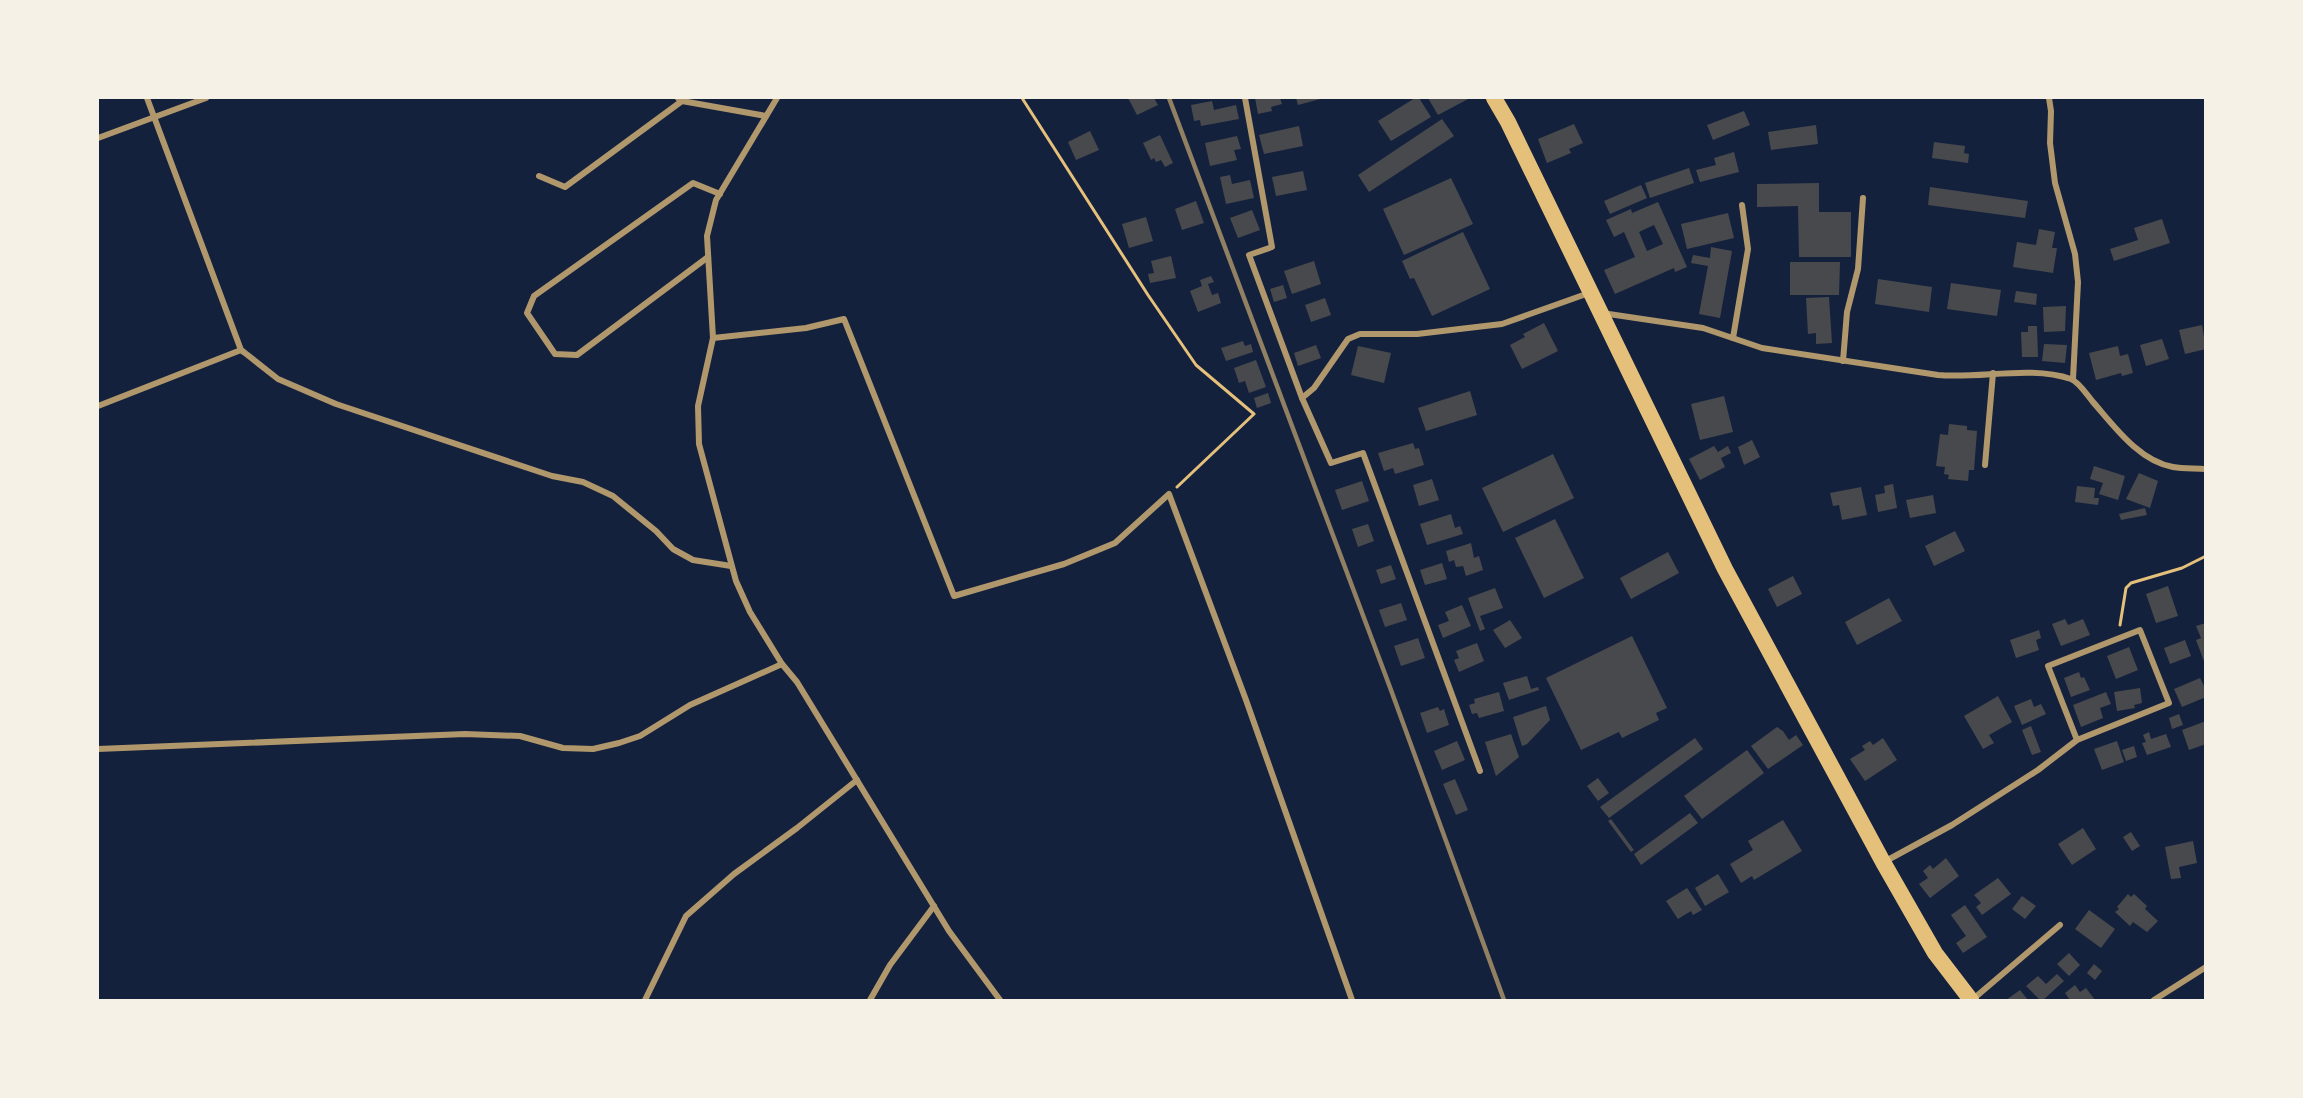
<svg xmlns="http://www.w3.org/2000/svg" width="2303" height="1098" font-family="Manrope,sans-serif">
  <style>
    .building { fill: #48494c; fill-rule: evenodd }
    .lines { fill: none; stroke-linecap: round; stroke-linejoin: round }
    .path { stroke: #e5c07b; stroke-width: 3 }
    .minor { stroke: #b1986c; stroke-width: 6 }
    .trunk { stroke: #e5c07b; stroke-width: 16 }
    .rail { stroke: #918062; stroke-width: 4.5 }
  </style>
  <rect width="100%" height="100%" fill="#14213d"/>
  <!-- building -->
  <g class="building">
    <path d="M1128,98H1154L1158,105L1137,115Z"/>
    <path d="M1255,98H1280L1282,104L1271,107L1272,111L1258,114Z"/>
    <path d="M1296,98H1324L1298,105Z"/>
    <path d="M1415,98H1419L1431,117L1391,141L1378,121Z"/>
    <path d="M1428,98H1470L1438,115Z"/>
    <path d="M1212,101L1214,110L1236,105L1239,119L1201,126L1200,120L1194,121L1191,105Z"/>
    <path d="M1744,111L1750,125L1713,140L1707,125Z"/>
    <path d="M1442,119L1454,136L1369,192L1358,175Z"/>
    <path d="M1574,124L1583,143L1569,149L1571,153L1547,163L1538,139Z"/>
    <path d="M1816,125L1818,144L1771,150L1768,132Z"/>
    <path d="M1299,126L1303,146L1264,154L1259,135Z"/>
    <path d="M1090,131L1099,150L1076,160L1068,142Z"/>
    <path d="M1160,135L1173,163L1165,167L1161,160L1156,162L1154,158L1151,160L1143,143Z"/>
    <path d="M1237,136L1241,149L1234,150L1237,160L1210,166L1205,143Z"/>
    <path d="M1934,142L1965,146L1964,153L1969,154L1968,163L1932,158Z"/>
    <path d="M1734,152L1739,172L1700,182L1696,170L1716,165L1714,158Z"/>
    <path d="M1689,168L1694,183L1650,198L1645,183Z"/>
    <path d="M1303,171L1307,190L1276,196L1272,177Z"/>
    <path d="M1230,175L1232,184L1250,180L1254,198L1226,204L1220,177Z"/>
    <path d="M1451,178L1473,224L1404,255L1383,209Z"/>
    <path d="M1819,183V212H1851V257H1799L1798,206L1757,207V184Z"/>
    <path d="M1641,185L1647,198L1610,214L1604,201Z"/>
    <path d="M1930,187L2028,201L2025,218L1928,205Z"/>
    <path d="M1196,201L1204,223L1182,230L1175,209Z"/>
    <path d="M1658,202L1687,267L1675,272L1674,268L1615,294L1604,270L1635,257L1624,232L1614,237L1606,220L1631,209L1632,213ZM1654,225L1663,244L1647,251L1639,232Z"/>
    <path d="M1252,210L1260,230L1238,238L1230,218Z"/>
    <path d="M1728,213L1734,238L1687,249L1681,224Z"/>
    <path d="M1146,217L1153,241L1129,248L1122,224Z"/>
    <path d="M2162,219L2170,243L2114,261L2110,249L2138,240L2134,228Z"/>
    <path d="M2039,229L2055,232L2052,248H2057L2053,273L2013,267L2017,242L2036,245Z"/>
    <path d="M1463,232L1490,289L1432,316L1414,278L1410,279L1402,261Z"/>
    <path d="M1711,247L1732,251L1720,318L1699,314L1708,266L1691,263L1693,255L1710,258Z"/>
    <path d="M1171,256L1176,278L1150,283L1148,274L1154,273L1151,261Z"/>
    <path d="M1314,261L1321,284L1292,294L1284,271Z"/>
    <path d="M1790,262H1840L1839,295H1790Z"/>
    <path d="M1211,276L1214,282L1208,284L1212,295L1218,293L1221,303L1198,312L1190,291L1202,286L1200,280Z"/>
    <path d="M1878,279L1932,287L1929,312L1875,304Z"/>
    <path d="M1951,283L2001,290L1997,316L1947,309Z"/>
    <path d="M1283,285L1287,298L1274,302L1270,289Z"/>
    <path d="M2016,291L2037,294L2036,305L2014,302Z"/>
    <path d="M1829,297L1832,343L1816,344V333L1808,334L1806,298Z"/>
    <path d="M1325,298L1331,315L1311,322L1305,305Z"/>
    <path d="M2066,306L2065,331L2044,332L2043,307Z"/>
    <path d="M1544,323L1558,351L1522,369L1510,345L1525,337L1523,334Z"/>
    <path d="M2202,325L2206,349L2185,354L2179,330Z"/>
    <path d="M2028,326H2037L2038,357H2022L2021,332H2028Z"/>
    <path d="M2162,339L2169,359L2146,366L2140,345Z"/>
    <path d="M1243,341L1245,346L1251,344L1253,352L1226,361L1221,348Z"/>
    <path d="M2044,344L2067,345L2065,363L2042,361Z"/>
    <path d="M1316,345L1321,358L1298,366L1294,353Z"/>
    <path d="M1358,346L1391,353L1384,383L1351,375Z"/>
    <path d="M2118,346L2120,356L2128,354L2133,373L2122,376L2121,373L2096,380L2089,353Z"/>
    <path d="M1256,360L1266,387L1249,393L1245,381L1239,383L1234,368Z"/>
    <path d="M1470,391L1477,415L1426,431L1418,408Z"/>
    <path d="M1268,393L1271,403L1257,408L1254,398Z"/>
    <path d="M1724,396L1733,432L1700,440L1691,404Z"/>
    <path d="M1949,424L1967,426V430L1977,431L1974,470H1969L1968,481L1948,479L1949,475L1944,474L1945,467L1936,466L1940,434L1948,435Z"/>
    <path d="M1752,440L1760,457L1744,465L1738,447Z"/>
    <path d="M1413,443L1415,449L1419,448L1424,465L1395,474L1393,468L1384,471L1378,453Z"/>
    <path d="M1714,446L1718,452L1728,446L1731,453L1721,458L1725,467L1700,480L1689,459Z"/>
    <path d="M1553,454L1574,498L1503,532L1482,488Z"/>
    <path d="M2094,466L2125,476L2118,500L2099,494L2103,483L2090,479Z"/>
    <path d="M2139,473L2158,481L2150,508L2126,499Z"/>
    <path d="M1432,479L1439,500L1419,506L1413,485Z"/>
    <path d="M1362,481L1369,501L1342,510L1335,490Z"/>
    <path d="M1893,484L1897,508L1878,512L1875,495L1885,493L1884,486Z"/>
    <path d="M2077,486L2095,488L2094,498H2099L2098,505L2075,502Z"/>
    <path d="M1861,487L1867,515L1842,520L1839,505L1833,506L1830,493Z"/>
    <path d="M1933,495L1936,513L1910,518L1906,500Z"/>
    <path d="M2145,508L2147,515L2121,520L2119,514Z"/>
    <path d="M1451,514L1455,528L1460,526L1463,534L1427,545L1420,524Z"/>
    <path d="M1555,519L1584,578L1544,598L1515,538Z"/>
    <path d="M1368,524L1374,541L1358,547L1352,529Z"/>
    <path d="M1955,531L1965,551L1934,566L1925,546Z"/>
    <path d="M1471,543L1474,558L1479,556L1483,570L1466,576L1463,566L1456,567L1454,560L1449,562L1446,551Z"/>
    <path d="M1668,552L1679,573L1631,599L1620,578Z"/>
    <path d="M1442,563L1447,579L1425,585L1420,570Z"/>
    <path d="M1391,565L1396,579L1381,584L1376,570Z"/>
    <path d="M1793,576L1802,594L1777,607L1768,589Z"/>
    <path d="M2168,586L2178,616L2156,623L2146,594Z"/>
    <path d="M1495,588L1503,608L1480,616L1485,629L1480,631L1468,598Z"/>
    <path d="M1889,598L1902,621L1857,645L1845,622Z"/>
    <path d="M1401,603L1407,620L1385,627L1379,610Z"/>
    <path d="M1462,605L1471,626L1443,638L1438,625L1449,621L1445,612Z"/>
    <path d="M2065,619L2068,625L2083,619L2090,635L2061,646L2052,624Z"/>
    <path d="M1510,620L1522,638L1505,648L1493,630Z"/>
    <path d="M2206,623V664H2205L2196,640L2201,638L2196,626Z"/>
    <path d="M2039,630L2041,638L2036,640L2039,650L2016,658L2010,640Z"/>
    <path d="M1632,636L1667,708L1656,713L1659,720L1622,738L1619,732L1581,750L1546,678Z"/>
    <path d="M1418,638L1425,658L1401,666L1394,646Z"/>
    <path d="M2185,640L2191,656L2170,664L2164,648Z"/>
    <path d="M1477,643L1484,661L1459,672L1454,660L1459,658L1456,651Z"/>
    <path d="M2129,647L2138,670L2116,679L2107,656Z"/>
    <path d="M2079,672L2081,678L2084,677L2090,690L2071,697L2064,678Z"/>
    <path d="M1527,676L1531,689L1538,687L1539,690L1509,700L1503,683Z"/>
    <path d="M2200,678L2206,690V697L2182,707L2174,689Z"/>
    <path d="M2140,688L2142,703L2134,705L2135,708L2117,711L2114,692Z"/>
    <path d="M1499,692L1504,711L1479,718L1477,713L1472,714L1469,705L1475,703L1474,699Z"/>
    <path d="M2106,692L2111,704L2100,708L2103,718L2081,727L2073,705Z"/>
    <path d="M1998,696L2012,722L1989,735L1994,743L1983,749L1964,716Z"/>
    <path d="M2031,699L2034,707L2041,704L2046,714L2022,725L2014,706Z"/>
    <path d="M1546,706L1550,720L1527,744L1522,746L1513,717Z"/>
    <path d="M1438,707L1440,711L1444,709L1449,725L1427,733L1420,713Z"/>
    <path d="M2179,714L2183,725L2172,729L2169,718Z"/>
    <path d="M2206,721V744L2189,750L2182,730Z"/>
    <path d="M2031,726L2041,752L2032,755L2022,730Z"/>
    <path d="M1777,727L1783,731L1789,740L1796,735L1803,745L1768,769L1751,746Z"/>
    <path d="M2149,732L2151,739L2166,734L2171,747L2147,755L2142,743L2146,742L2143,735Z"/>
    <path d="M1511,734L1519,757L1496,776L1485,742Z"/>
    <path d="M1695,738L1703,749L1609,818L1600,807Z"/>
    <path d="M1883,738L1897,760L1865,781L1850,759L1865,750L1862,746L1870,741L1873,745Z"/>
    <path d="M1457,741L1465,760L1442,770L1434,751Z"/>
    <path d="M2117,741L2124,762L2102,770L2094,749Z"/>
    <path d="M2134,746L2137,757L2126,761L2122,750Z"/>
    <path d="M1747,750L1764,773L1702,819L1684,796Z"/>
    <path d="M1598,778L1609,793L1598,801L1587,786Z"/>
    <path d="M1455,779L1468,810L1456,815L1443,784Z"/>
    <path d="M1690,813L1698,823L1641,865L1634,854Z"/>
    <path d="M1611,819L1634,850L1631,852L1608,821Z"/>
    <path d="M1783,820L1802,851L1754,880L1752,876L1741,883L1730,864L1753,850L1748,841Z"/>
    <path d="M2083,828L2096,849L2072,865L2058,844Z"/>
    <path d="M2131,832L2140,846L2132,851L2123,837Z"/>
    <path d="M2193,841L2197,863L2179,867L2181,878L2171,879L2165,847Z"/>
    <path d="M1946,858L1959,876L1930,898L1919,884L1928,878L1923,871L1930,865L1933,869Z"/>
    <path d="M1718,874L1729,892L1705,906L1695,888Z"/>
    <path d="M1998,878L2011,894L1982,915L1976,907L1981,903L1974,895Z"/>
    <path d="M1687,888L1702,910L1693,915L1691,911L1678,919L1666,901Z"/>
    <path d="M2128,894L2131,897L2134,894L2147,906L2145,909L2158,921L2147,932L2133,922L2130,926L2115,912L2119,909L2117,907Z"/>
    <path d="M2022,896L2036,906L2025,919L2012,909Z"/>
    <path d="M1965,905L1987,937L1963,953L1956,943L1966,936L1951,915Z"/>
    <path d="M2089,910L2115,929L2101,948L2075,929Z"/>
    <path d="M2069,953L2080,965L2069,976L2057,964Z"/>
    <path d="M2094,964L2102,971L2095,980L2087,973Z"/>
    <path d="M2057,974L2064,981L2043,1000H2040L2026,986L2038,976L2046,984Z"/>
    <path d="M2075,985L2080,992L2086,988L2095,1000H2070L2065,993Z"/>
    <path d="M2020,990L2028,1000H2006Z"/>
  </g>
  <g class="lines">
    <!-- path -->
    <g class="path">
      <path d="M1022,98L1148,295L1196,365L1254,414L1177,487"/>
      <path d="M2120,625L2126,588L2131,583L2182,568L2206,556"/>
    </g>
    <!-- minor -->
    <g class="minor">
      <path d="M147,98L241,350L245,353L278,379L336,404L552,476L583,482L613,496L656,531L673,549L693,560L731,566"/>
      <path d="M678,98L682,101L766,116"/>
      <path d="M777,98L716,200L707,236L713,338L698,406L699,444L736,581L750,612L782,664L797,682L949,931L1000,1000"/>
      <path d="M1245,98L1272,247L1249,255L1302,398"/>
      <path d="M2049,98L2051,111L2050,143L2055,183L2075,254L2078,282L2073,379"/>
      <path d="M98,138L206,98"/>
      <path d="M539,176L565,187L682,101"/>
      <path d="M708,257L577,355L555,354L527,313L534,296L693,183L720,194"/>
      <path d="M1602,313L1703,328L1762,348L1938,375C1981,379 2030,365 2071,379C2079,382 2087,395 2093,402C2114,426 2139,461 2173,467C2184,469 2195,468 2206,469"/>
      <path d="M713,338L806,328L844,319L954,596L1064,564L1115,543L1169,494L1246,700L1352,1000"/>
      <path d="M1733,338L1748,249L1742,205"/>
      <path d="M1843,361L1847,312L1858,269L1863,198"/>
      <path d="M98,406L241,350"/>
      <path d="M1985,465L1993,373"/>
      <path d="M98,749L465,734L520,736L563,748L593,749L619,743L640,736L690,705L782,664"/>
      <path d="M1480,771L1363,453L1331,463L1302,398L1314,388L1348,339L1360,334H1417L1502,324L1589,293"/>
      <path d="M1884,862L1952,825L2038,770L2077,740L2169,703L2140,630L2048,666L2077,740"/>
      <path d="M645,1000L686,916L734,874L797,828L857,780"/>
      <path d="M870,1000L890,965L934,906"/>
      <path d="M1972,1000L2060,925"/>
      <path d="M2154,1000L2206,967"/>
    </g>
    <!-- trunk -->
    <path class="trunk" d="M1494,98L1508,122L1725,569L1883,862L1935,953L1971,1000"/>
    <!-- rail -->
    <path class="rail" d="M1169,98L1391,690L1504,1000"/>
  </g>
  <!-- border -->
  <rect width="2303" height="1098" fill="none" stroke="#f6f1e7" stroke-width="198"/>
</svg>
